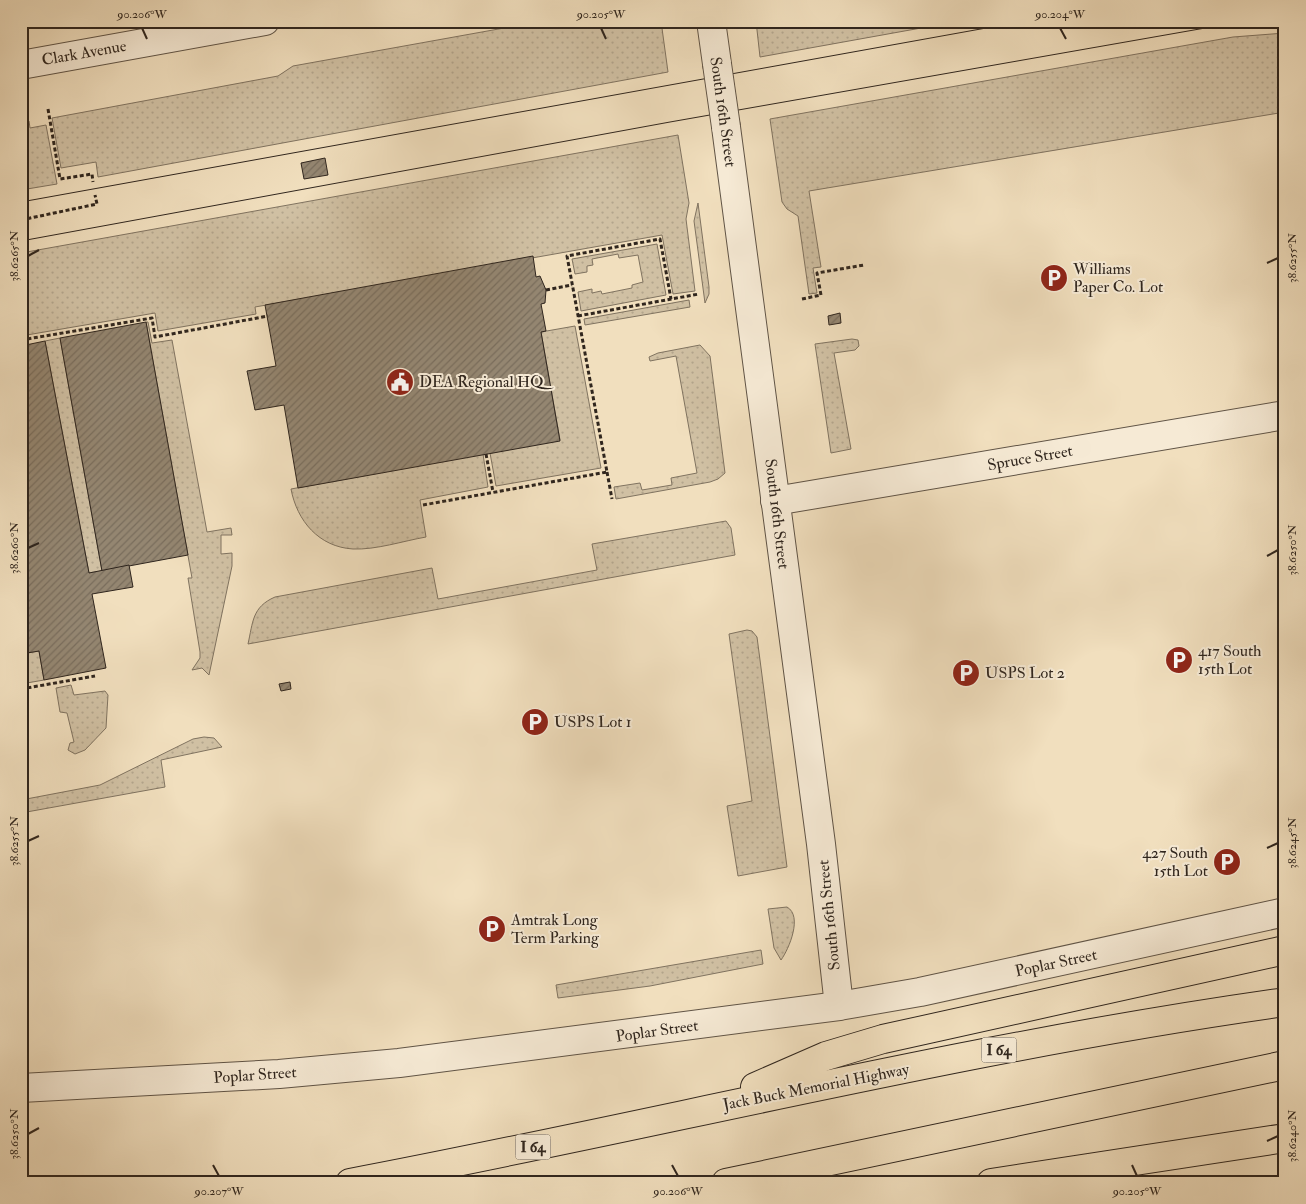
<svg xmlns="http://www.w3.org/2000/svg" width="1306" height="1204" font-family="'IM FELL Double Pica',serif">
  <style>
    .green { fill: url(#green-dots); stroke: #807360 }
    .building { fill: url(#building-hatch); stroke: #30261e }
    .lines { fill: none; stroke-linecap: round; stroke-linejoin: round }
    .minor-casing { stroke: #605446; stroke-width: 30 }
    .tertiary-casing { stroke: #605446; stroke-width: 30 }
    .motorway-casing { stroke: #30261e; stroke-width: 30 }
    .path { stroke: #30261e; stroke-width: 3; stroke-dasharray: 4 2.5; stroke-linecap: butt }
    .minor { stroke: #f6ead5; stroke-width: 28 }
    .tertiary { stroke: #f6ead5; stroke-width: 28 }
    .motorway { stroke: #f1dfbe; stroke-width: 28 }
    .tram { stroke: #30261e; stroke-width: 1 }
    .minor-bridge-casing { stroke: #605446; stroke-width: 30; stroke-linecap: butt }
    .minor-bridge { stroke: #f6ead5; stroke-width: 28 }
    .ticks { fill: none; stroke: #30261e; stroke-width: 2 }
    .labels { text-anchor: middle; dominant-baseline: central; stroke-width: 4; stroke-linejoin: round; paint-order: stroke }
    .shield { fill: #f6ead5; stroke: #6b6155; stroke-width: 1 }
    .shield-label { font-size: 15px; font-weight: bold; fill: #30261e }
    .street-label { font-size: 16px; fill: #30261e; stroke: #f6ead5 }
    .poi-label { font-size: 16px; fill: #30261e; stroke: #f6ead5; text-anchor: start }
    .neatline { fill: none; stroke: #30261e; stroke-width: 2 }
    .ticks-label { font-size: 12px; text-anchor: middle; fill: #30261e }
  </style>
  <defs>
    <pattern id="green-dots" width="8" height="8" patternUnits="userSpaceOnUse" patternTransform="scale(1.25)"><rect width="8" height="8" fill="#d0c0a3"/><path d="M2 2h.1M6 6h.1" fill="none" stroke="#b3a58c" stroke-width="1.8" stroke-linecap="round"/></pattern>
    <pattern id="building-hatch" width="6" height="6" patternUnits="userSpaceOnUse" patternTransform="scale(1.25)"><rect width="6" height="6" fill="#948671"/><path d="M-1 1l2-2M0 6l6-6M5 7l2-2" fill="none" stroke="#796d5c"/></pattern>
  </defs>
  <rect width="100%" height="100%" fill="#f1dfbe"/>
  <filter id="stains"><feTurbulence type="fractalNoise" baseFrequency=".004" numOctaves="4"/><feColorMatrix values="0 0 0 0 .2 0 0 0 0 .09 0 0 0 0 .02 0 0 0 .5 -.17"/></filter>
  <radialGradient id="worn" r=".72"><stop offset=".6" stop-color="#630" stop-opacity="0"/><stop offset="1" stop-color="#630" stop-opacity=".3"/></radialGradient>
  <!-- green -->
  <g class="green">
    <path d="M543,21H661L668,72L98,177L96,162L61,168L52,118L278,76L293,66Z"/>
    <path d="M756,21H960L760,57Z"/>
    <path d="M1285,33V112L809,191L821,267L813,268L817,293L809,294L798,216L787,209L782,202L770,119L1233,37Z"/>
    <path d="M29,121L30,128L46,125L57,184L21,190V123Z"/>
    <path d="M678,135L689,203L686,219L695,291L673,294L662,235L255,307L256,314L158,331L155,313L21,336V253Z"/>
    <path d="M698,203L709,287V294L705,303L694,221Z"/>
    <path d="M657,244L666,295L581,311L578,292L592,289V293L601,291L602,294L632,288V285L643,282L638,255L619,258L618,254L592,259L593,265L587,266V272L575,274L572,259Z"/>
    <path d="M689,300L690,307L585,325L584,319Z"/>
    <path d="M146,322H148L152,343L172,340L207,532L231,528L232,535H221V554L232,553V566L209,675L202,668L192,670L200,658V652L188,578H192Z"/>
    <path d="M575,326L601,468L496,486L490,453L560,440L541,332Z"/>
    <path d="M60,338L102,571L89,573L45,341Z"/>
    <path d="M852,339L858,340L859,346L855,350L834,353L851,449L831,453L815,344Z"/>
    <path d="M700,345L710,356L725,473L718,479L710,482L616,499L614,487L640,483L642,490L672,485L671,478L697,473L676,356L650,361L649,357L658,353Z"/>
    <path d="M483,454L488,487L420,500L426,537C403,541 376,550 353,549C319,547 297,521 291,489Z"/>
    <path d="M726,521L731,528L735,555L248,644C253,622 252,607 275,597L432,568L438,599L597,570L592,544Z"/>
    <path d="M747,630L752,631L757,637L787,867L738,876L727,806L752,801L729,634Z"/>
    <path d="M39,651L44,680L21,684V654Z"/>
    <path d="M71,685L74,695L105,691L108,695L106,728L85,750L75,754L68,750L70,743L74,742L67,713L60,712L56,688Z"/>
    <path d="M204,737L214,738L222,747L161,760L165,787L21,813V800L100,785L193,739Z"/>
    <path d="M787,907C803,916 789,949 781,960L774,948L768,909Z"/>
    <path d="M761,950L763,964L650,986L558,998L556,985Z"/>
  </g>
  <!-- building -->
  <g class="building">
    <path d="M325,158L328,175L304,179L301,163Z"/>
    <path d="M533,256L536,277L540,276L546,290L545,303L541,304L546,331L541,332L560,441L298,488L284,405L255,410L247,371L276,366L265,305Z"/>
    <path d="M840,313L841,323L829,325L828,316Z"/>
    <path d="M146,322L188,555L102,571L60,338Z"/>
    <path d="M45,341L89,573L129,565L133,587L92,594L106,668L44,680L39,651L21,654V346Z"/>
    <path d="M290,682L291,689L281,691L279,684Z"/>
  </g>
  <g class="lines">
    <!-- minor casing -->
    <g class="minor-casing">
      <g id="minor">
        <path d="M711,21L717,64"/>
        <path d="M726,127L821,844L839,1006"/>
        <path d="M775,501L1285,415"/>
        <path d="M21,1088L279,1074L399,1063L839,1006L920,992L1285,912"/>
      </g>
    </g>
    <!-- tertiary casing -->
    <g class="tertiary-casing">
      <path id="tertiary" d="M21,65L265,21"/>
    </g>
    <!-- motorway casing -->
    <g class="motorway-casing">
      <g id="motorway">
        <path d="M755,1087L826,1056L883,1039L1285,950"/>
        <path d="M350,1183C662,1124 970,1046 1285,1002"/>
        <path d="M726,1183L1285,1065"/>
        <path d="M991,1183L1285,1138"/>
      </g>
    </g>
    <!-- path -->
    <g class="path">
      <path d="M48,109L60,179L92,174L93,182"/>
      <path d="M21,220L97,204L95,195"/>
      <path d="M546,290L572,285"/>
      <path d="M802,299L821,295L817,273L864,265"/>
      <path d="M578,316L699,294"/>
      <path d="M21,340L152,318L155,337L268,316"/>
      <path d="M486,454L493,492"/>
      <path d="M607,472L612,499"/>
      <path d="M423,505L607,472L567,256L660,239L671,299"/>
      <path d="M21,689L95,676"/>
    </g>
    <!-- minor -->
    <use href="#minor" class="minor"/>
    <!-- tertiary -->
    <use href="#tertiary" class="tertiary"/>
    <!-- motorway -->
    <use href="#motorway" class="motorway"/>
    <!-- tram -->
    <g class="tram">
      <path d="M21,202L1025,21"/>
      <path d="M21,241L670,122L1228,24L1260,21"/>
    </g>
    <!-- minor-bridge casing -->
    <g class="minor-bridge-casing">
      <path id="minor-bridge" d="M717,64L726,127"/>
    </g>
    <!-- minor-bridge -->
    <use href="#minor-bridge" class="minor-bridge"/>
  </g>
  <!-- ticks -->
  <path class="ticks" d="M142,28L147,39M601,28L606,39M1060,28L1066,39M28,256L39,250M1267,263L1278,258M28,548L39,543M1267,556L1278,550M28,841L39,836M1267,848L1278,843M28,1134L39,1128M1267,1141L1278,1136M213,1165L219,1176M672,1165L678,1176M1132,1165L1137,1176"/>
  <!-- icons -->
  <defs>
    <g id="parking-disc" transform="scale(1.4375)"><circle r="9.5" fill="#8f2418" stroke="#f6ead5"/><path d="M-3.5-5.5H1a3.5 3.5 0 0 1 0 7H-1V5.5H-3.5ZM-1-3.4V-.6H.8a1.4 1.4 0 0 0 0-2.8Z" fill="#fff"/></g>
    <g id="civic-disc" transform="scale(1.4375)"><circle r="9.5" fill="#8f2418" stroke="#f6ead5"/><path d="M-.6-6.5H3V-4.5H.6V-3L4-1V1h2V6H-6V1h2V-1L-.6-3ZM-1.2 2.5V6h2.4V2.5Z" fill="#fff"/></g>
  </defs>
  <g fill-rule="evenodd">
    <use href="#parking-disc" x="1054" y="278"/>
    <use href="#civic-disc" x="400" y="382"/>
    <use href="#parking-disc" x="1179" y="660"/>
    <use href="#parking-disc" x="966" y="673"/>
    <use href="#parking-disc" x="535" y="722"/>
    <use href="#parking-disc" x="1227" y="862"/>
    <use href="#parking-disc" x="492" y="929"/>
  </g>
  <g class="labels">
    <!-- shield labels -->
    <g class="shield">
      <rect x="981.5" y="1037.5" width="35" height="25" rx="4"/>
      <rect x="515.5" y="1134.5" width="35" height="25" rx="4"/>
    </g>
    <g class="shield-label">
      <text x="999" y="1050">I 64</text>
      <text x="533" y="1147">I 64</text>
    </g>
    <!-- street labels -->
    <g class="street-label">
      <text transform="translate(84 53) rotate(-10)">Clark Avenue</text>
      <text transform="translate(723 112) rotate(82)">South 16th Street</text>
      <text transform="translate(1030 458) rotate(-10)">Spruce Street</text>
      <text transform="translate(777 514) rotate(83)">South 16th Street</text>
      <text transform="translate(829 915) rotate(-96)">South 16th Street</text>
      <text transform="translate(1056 963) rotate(-12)">Poplar Street</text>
      <text transform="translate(657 1031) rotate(-8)">Poplar Street</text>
      <text transform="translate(255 1075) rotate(-4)">Poplar Street</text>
      <text transform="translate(816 1087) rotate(-11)">Jack Buck Memorial Highway</text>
    </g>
    <!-- poi labels -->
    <g class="poi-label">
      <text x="1073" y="269">Williams<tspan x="1073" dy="18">Paper Co. Lot</tspan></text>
      <text x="419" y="382">DEA Regional HQ</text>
      <text x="1198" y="651">417 South<tspan x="1198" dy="18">15th Lot</tspan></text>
      <text x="985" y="673">USPS Lot 2</text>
      <text x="554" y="722">USPS Lot 1</text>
      <text x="1208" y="853" text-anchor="end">427 South<tspan x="1208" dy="18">15th Lot</tspan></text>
      <text x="511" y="920">Amtrak Long<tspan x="511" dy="18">Term Parking</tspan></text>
    </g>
  </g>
  <!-- margin -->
  <rect width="1306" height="1204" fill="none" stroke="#f1dfbe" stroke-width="55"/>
  <rect x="28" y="28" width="1250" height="1148" class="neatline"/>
  <g class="ticks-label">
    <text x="142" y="18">90.206°W</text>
    <text x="601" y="18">90.205°W</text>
    <text x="1060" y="18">90.204°W</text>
    <text transform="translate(14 256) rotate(-90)" y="4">38.6265°N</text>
    <text transform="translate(1292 258) rotate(-90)" y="4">38.6255°N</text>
    <text transform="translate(14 548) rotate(-90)" y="4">38.6260°N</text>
    <text transform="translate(1292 550) rotate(-90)" y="4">38.6250°N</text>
    <text transform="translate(14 841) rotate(-90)" y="4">38.6255°N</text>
    <text transform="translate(1292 843) rotate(-90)" y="4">38.6245°N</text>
    <text transform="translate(14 1134) rotate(-90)" y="4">38.6250°N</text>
    <text transform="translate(1292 1136) rotate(-90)" y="4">38.6240°N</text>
    <text x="219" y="1195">90.207°W</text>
    <text x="678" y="1195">90.206°W</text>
    <text x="1137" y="1195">90.205°W</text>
  </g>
  <rect width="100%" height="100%" filter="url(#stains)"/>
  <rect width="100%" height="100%" fill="url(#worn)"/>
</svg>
